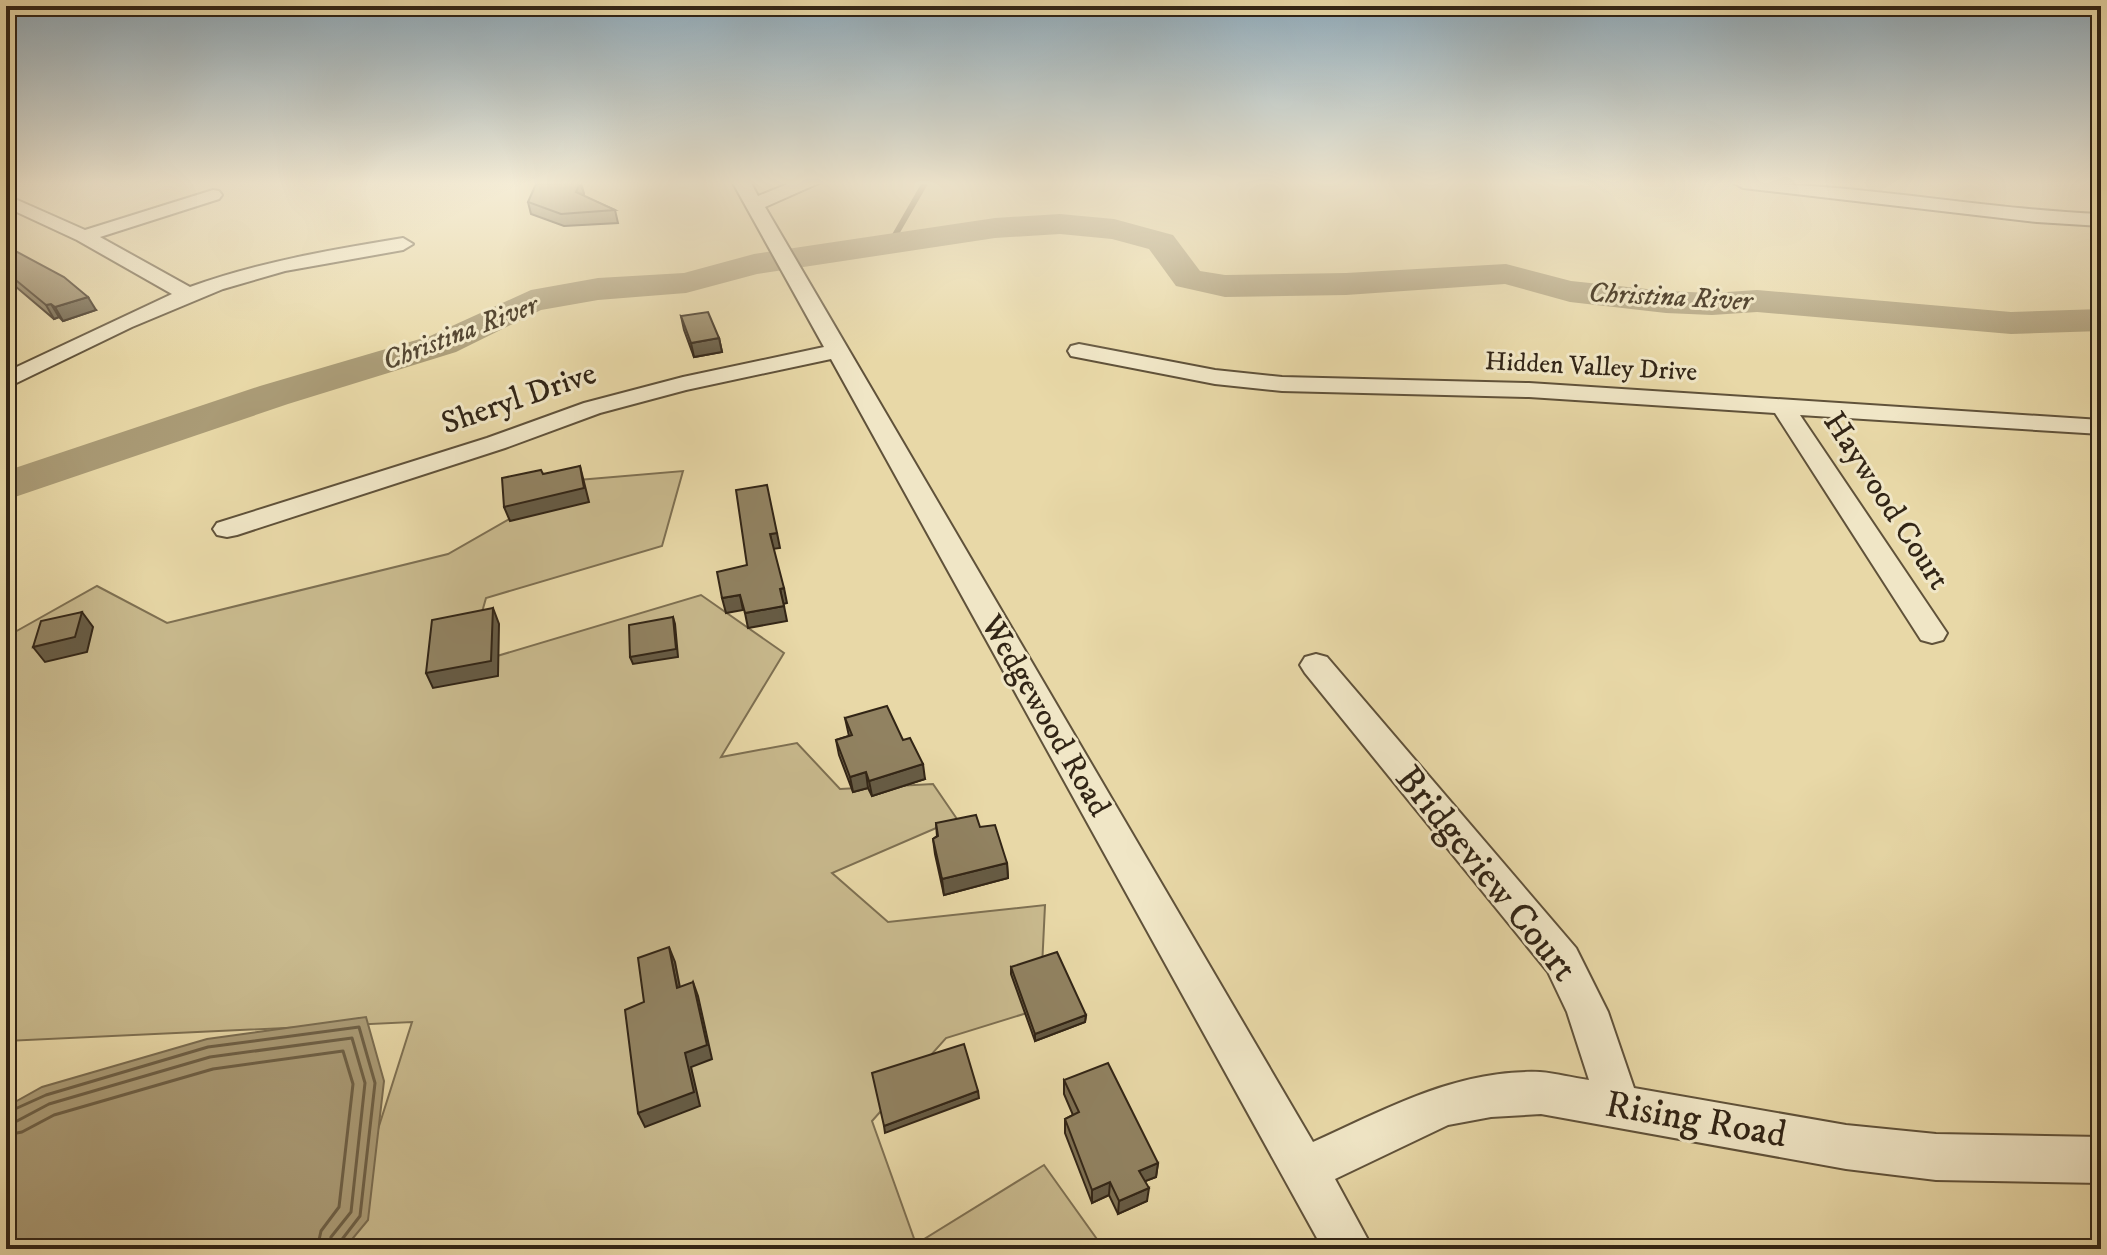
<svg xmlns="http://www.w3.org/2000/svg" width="2107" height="1255" font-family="'IM FELL DW Pica',serif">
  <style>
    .green { fill: #c9ba8e; stroke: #7e7052; stroke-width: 2 }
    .water { fill: #aa9b76; stroke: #7a6c50; stroke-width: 2 }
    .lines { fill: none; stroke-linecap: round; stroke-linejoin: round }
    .shore { stroke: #6e6046; stroke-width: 3 }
    .stream { stroke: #7a6c50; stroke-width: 6 }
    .river { fill: #aa9b76; fill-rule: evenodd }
    .minor-casing { stroke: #60523a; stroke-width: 4 }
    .minor { fill: #f0e6c6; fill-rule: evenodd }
    .wall { fill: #7d7053; stroke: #322516; stroke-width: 2 }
    .shaded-wall { fill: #665b44; stroke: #322516; stroke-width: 2 }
    .building { fill: #918261; stroke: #322516; stroke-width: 2 }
    .labels { text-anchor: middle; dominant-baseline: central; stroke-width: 6; stroke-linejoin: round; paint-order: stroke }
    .far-street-label { font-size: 26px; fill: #322516; stroke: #f0e6c6 }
    .far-water-label { font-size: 28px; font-style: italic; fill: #564833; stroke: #f0e6c6 }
    .street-label { font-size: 32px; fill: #322516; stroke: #f0e6c6 }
    .near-street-label { font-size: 38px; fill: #322516; stroke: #f0e6c6 }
  </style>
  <rect width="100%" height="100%" fill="#e8d8a7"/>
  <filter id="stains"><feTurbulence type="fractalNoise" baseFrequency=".0025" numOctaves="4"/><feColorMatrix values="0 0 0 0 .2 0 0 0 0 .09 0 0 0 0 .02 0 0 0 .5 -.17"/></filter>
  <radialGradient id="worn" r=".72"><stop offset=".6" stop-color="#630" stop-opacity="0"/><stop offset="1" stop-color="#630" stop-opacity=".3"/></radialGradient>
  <!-- green -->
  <path class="green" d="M683,471L662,546L486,598L467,665L701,595L784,653L721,757L797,743L840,789L933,784L957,819L832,873L888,922L1045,905L1040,1009L946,1038L872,1121L916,1244L1044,1165L1104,1249H340L412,1022L6,1041V637L97,586L167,623L448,554L578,480Z"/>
  <!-- water -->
  <path class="water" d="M366,1017L384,1081L368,1220L344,1249H6V1107L42,1087L207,1039Z"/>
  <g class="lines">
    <!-- shore -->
    <g class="shore">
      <path d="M6,1113L46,1095L208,1047L359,1027L375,1083L360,1216L340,1242L339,1249"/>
      <path d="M6,1123L17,1121L49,1104L210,1057L352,1038L365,1083L351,1212L331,1237L329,1249"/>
      <path d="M6,1135L22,1132L54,1115L213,1069L343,1051L353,1084L339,1207L321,1231L317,1249"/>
    </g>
    <!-- stream -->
    <path class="stream" d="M890,244L925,183"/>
    <!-- river -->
    <path class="river" d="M1060,214L1114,219L1173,235L1200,271L1225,275L1346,273L1506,264L1571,281L1666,291L1712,293L1757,290L2011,312L2101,309V331L2011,334L1757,312L1712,315L1666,313L1570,302L1505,284L1346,295L1225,297L1176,286L1149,249L1112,239L1060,234L995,238L757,274L686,293L598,300L541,310L456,352L288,404L6,500V471L260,386L430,336L531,290L598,278L684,273L754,254L995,218Z"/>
    <!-- minor casing -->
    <g class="minor-casing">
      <g id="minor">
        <path d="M733,183H751L758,196L790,183H819L765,207L1313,1142C1386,1109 1457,1069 1540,1072C1556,1073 1573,1078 1589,1080L1567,1012L1548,972L1305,673L1300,665L1305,657L1316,654L1327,657L1576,948L1608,1012L1634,1088L1846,1125L1936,1134L2101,1137V1183L1936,1180L1846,1169L1541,1114L1491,1117L1448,1125L1335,1179L1373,1249H1323L831,359L686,390L600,413L505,448L237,535L227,537L217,535L213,529L217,523L487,438L584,403L683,377L824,347Z"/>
        <path d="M1734,183C1857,183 1978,209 2101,214V226L2037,222L1743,188Z"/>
        <path d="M213,190L219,191L222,195L219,199L100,237L190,287C259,262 330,250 403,238L413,244L403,250L285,271L223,289L132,327L6,388V372L172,294L77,240L6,207V195L85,230Z"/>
        <path d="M1079,344L1215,370L1282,377L1529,383L2101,420V434L1800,415L1947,633L1943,640L1932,643L1921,640L1775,413L1529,397L1282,391L1215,384L1071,356L1068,351L1071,346Z"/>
      </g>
    </g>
    <!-- minor -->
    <use href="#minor" class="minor"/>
  </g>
  <!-- wall -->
  <g class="wall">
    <path d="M551,183H581L584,194L583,196L615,210L618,223L564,226L531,214L528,202Z"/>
    <path d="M6,246L96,310L63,321L59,317L54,319L15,286L6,280Z"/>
    <path d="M681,316L719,338L722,352L694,357L684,330Z"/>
    <path d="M845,718L903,740L925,779L872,796L868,788L853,792L839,755L836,740L849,736Z"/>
    <path d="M936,823L980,827L1007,863L1008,878L944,895L935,854L933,839L937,836Z"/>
    <path d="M1011,967L1086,1015L1085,1022L1035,1041L1011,974Z"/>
    <path d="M1064,1080L1158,1163L1156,1177L1145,1181L1147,1201L1118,1214L1109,1195L1092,1203L1065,1133V1119L1073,1115L1064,1094Z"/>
  </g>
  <!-- shaded-wall -->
  <g class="shaded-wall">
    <path d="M580,183L584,194L579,204L576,192Z"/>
    <path d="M88,297L96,310L63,321L55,307Z"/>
    <path d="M51,304L59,317L54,319L46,305Z"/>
    <path d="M719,338L722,352L694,357L691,343Z"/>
    <path d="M580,466L589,502L510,521L504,507Z"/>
    <path d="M777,533L780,548L773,549L770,534Z"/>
    <path d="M784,588L787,603L783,604L780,589Z"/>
    <path d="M740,595L743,610L726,613L722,598Z"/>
    <path d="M784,606L787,621L748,628L745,613Z"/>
    <path d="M493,608L499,624L498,676L433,688L426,673Z"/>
    <path d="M82,612L93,627L87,652L45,662L33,647Z"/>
    <path d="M673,617L675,624L678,657L633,664L630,657Z"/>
    <path d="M923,764L925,779L872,796L869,781Z"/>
    <path d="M866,772L868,788L853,792L850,777Z"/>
    <path d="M1007,863L1008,878L944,895L942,879Z"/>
    <path d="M669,947L675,962L683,1003L677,988Z"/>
    <path d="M693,982L698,996L712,1059L691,1067L700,1106L645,1127L638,1113Z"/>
    <path d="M1086,1015L1085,1022L1035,1041V1034Z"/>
    <path d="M978,1091L979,1098L885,1133L884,1126Z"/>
    <path d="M1158,1163L1156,1177L1138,1184L1139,1171Z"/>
    <path d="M1110,1182L1109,1195L1092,1203V1190Z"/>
    <path d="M1149,1188L1147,1201L1118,1214L1119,1201Z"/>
  </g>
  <!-- building -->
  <g class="building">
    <path d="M580,183L576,192L615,210L561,214L528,202L536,184Z"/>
    <path d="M6,246L64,277L88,297L55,307L51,304L46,305L6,272Z"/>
    <path d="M708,312L719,338L691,343L681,316Z"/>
    <path d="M580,466L584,488L504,507L502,478L541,470L543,474Z"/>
    <path d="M767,485L777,533L770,534L784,588L780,589L784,606L745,613L740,595L722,598L717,572L747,565L736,490Z"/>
    <path d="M493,608L491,661L426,673L432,620Z"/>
    <path d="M82,612L75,637L33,647L41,621Z"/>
    <path d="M673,617L676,649L630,657L629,625Z"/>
    <path d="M887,706L903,740L910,738L923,764L869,781L866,772L850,777L836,740L852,735L845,718Z"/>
    <path d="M976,815L980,827L995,825L1007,863L942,879L933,839L938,836L936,823Z"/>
    <path d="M669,947L677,988L693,982L707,1045L685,1053L694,1092L638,1113L625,1010L644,1002L638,958Z"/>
    <path d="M1057,952L1086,1015L1035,1034L1011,967Z"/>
    <path d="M964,1044L978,1091L884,1126L872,1073Z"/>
    <path d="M1108,1063L1158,1163L1139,1171L1149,1188L1119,1201L1110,1182L1092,1190L1065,1119L1079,1112L1064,1080Z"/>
  </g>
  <!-- sky -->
  <linearGradient id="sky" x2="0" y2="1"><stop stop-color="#8faaba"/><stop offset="0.51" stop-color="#f5edd7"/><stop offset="1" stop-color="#f5edd7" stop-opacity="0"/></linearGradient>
  <rect width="2107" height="359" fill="url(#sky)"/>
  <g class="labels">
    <!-- far-street labels -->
    <g class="far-street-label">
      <text transform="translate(1591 367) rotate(3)">Hidden Valley Drive</text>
    </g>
    <!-- far-water labels -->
    <g class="far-water-label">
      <text transform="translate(1670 297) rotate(3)">Christina River</text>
      <text transform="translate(460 333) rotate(-21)">Christina River</text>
    </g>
    <!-- street labels -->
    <g class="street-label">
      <text transform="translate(519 399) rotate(-19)">Sheryl Drive</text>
      <text transform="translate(1886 501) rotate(57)">Haywood Court</text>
      <text transform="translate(1045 716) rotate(60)">Wedgewood Road</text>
    </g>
    <!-- near-street labels -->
    <g class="near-street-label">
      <text transform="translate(1486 874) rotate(51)">Bridgeview Court</text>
      <text transform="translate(1696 1120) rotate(10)">Rising Road</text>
    </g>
  </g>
  <!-- margin -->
  <rect width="2107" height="1255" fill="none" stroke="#e8d8a7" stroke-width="32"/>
  <rect x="8" y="8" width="2091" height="1239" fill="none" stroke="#322516" stroke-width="4"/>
  <rect x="16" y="16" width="2075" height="1223" fill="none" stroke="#322516" stroke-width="2"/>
  <rect width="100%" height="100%" filter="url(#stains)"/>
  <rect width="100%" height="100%" fill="url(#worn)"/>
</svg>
